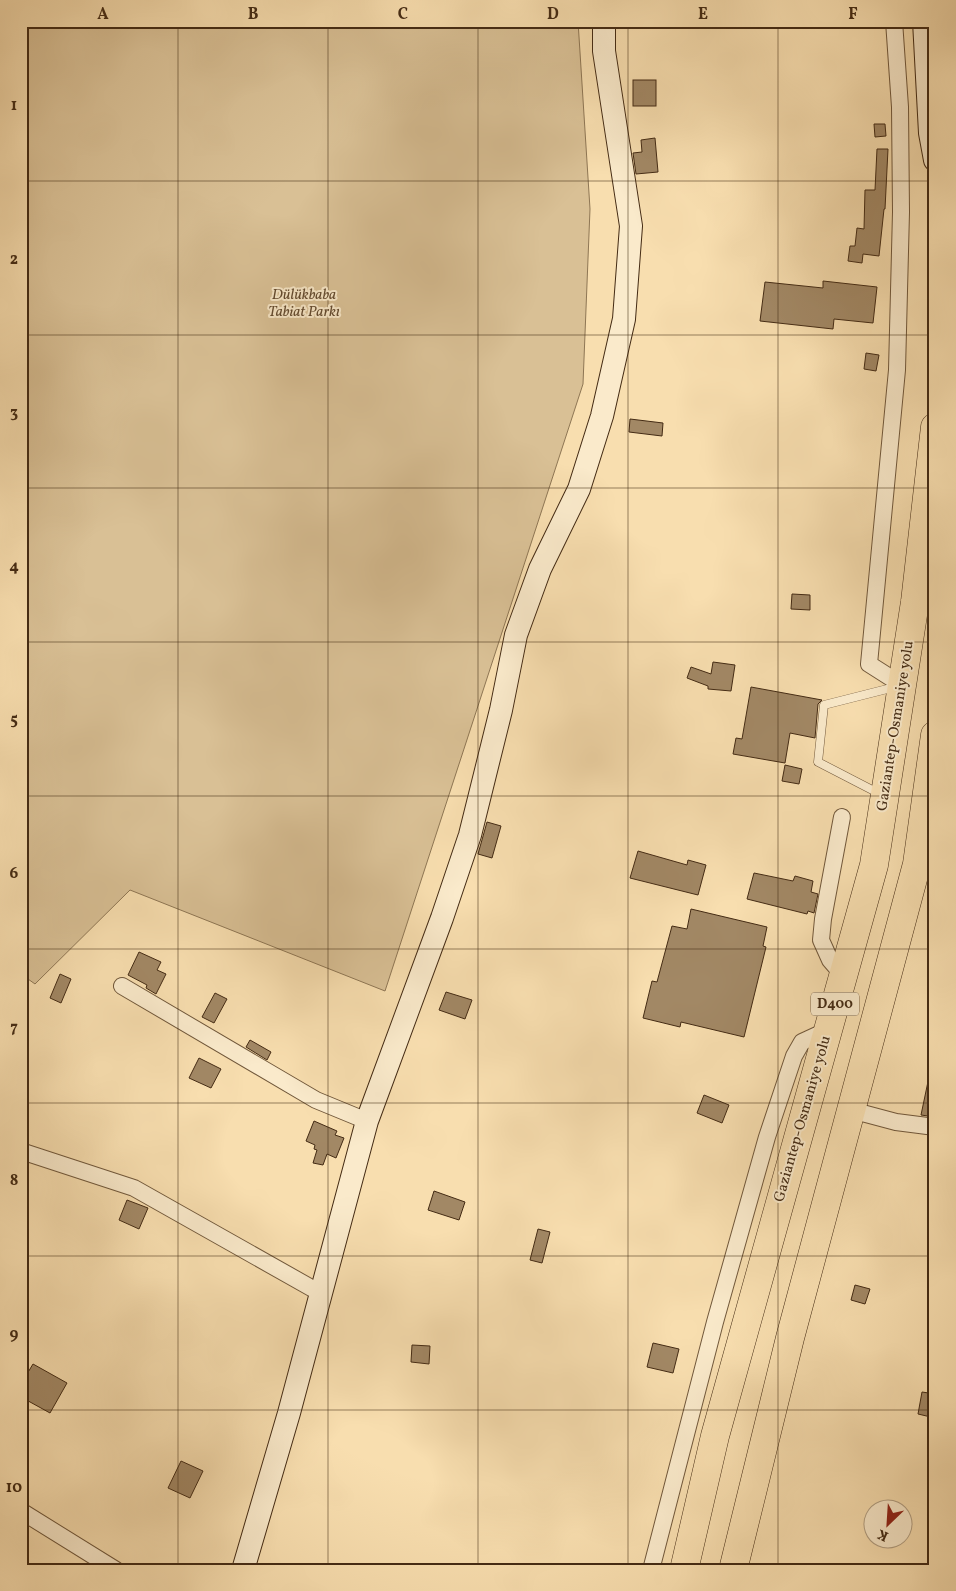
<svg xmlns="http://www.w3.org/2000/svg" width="956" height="1591" font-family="Vollkorn,serif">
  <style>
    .green { fill: #d9c095; stroke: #8e7654 }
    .building { fill: #a28865; stroke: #442b14 }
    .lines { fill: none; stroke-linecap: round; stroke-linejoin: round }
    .lane-casing { stroke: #71583b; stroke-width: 9 }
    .street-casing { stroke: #71583b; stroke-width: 18 }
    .secondary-casing { stroke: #442b14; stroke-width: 24 }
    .highway-casing { stroke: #442b14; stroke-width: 29 }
    .lane { stroke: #faeacb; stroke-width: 8 }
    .street { stroke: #faeacb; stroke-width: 16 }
    .secondary { stroke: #faeacb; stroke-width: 22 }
    .highway { stroke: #f8deaf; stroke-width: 28 }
    .grid { fill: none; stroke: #442b14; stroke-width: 1; stroke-opacity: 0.55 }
    .labels { text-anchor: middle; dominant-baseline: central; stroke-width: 4; stroke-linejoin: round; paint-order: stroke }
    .shield { fill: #faeacb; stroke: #7b644b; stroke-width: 1 }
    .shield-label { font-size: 14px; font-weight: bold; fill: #442b14 }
    .park-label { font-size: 15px; font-style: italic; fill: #62492e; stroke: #faeacb }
    .street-label { font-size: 15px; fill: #442b14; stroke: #faeacb }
    .neatline { fill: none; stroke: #442b14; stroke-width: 2 }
    .grid-label { font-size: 16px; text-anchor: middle; font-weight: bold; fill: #442b14 }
  </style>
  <rect width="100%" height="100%" fill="#f8deaf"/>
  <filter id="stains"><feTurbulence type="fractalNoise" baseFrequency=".004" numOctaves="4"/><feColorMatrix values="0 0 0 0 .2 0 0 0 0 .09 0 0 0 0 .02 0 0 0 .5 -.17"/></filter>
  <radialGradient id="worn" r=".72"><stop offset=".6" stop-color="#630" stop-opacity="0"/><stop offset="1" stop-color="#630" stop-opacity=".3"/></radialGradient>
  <!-- green -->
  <path class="green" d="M21,21H578L590,209L583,384L385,991L130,890L35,984L21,974Z"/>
  <!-- building -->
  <g class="building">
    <rect x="633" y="80" width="23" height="26"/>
    <path d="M874,124H885L886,136L875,137Z"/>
    <path d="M655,138L658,172L636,174L633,153L642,152L641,140Z"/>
    <path d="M877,149H888L885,209H884L879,256L863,254L862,263L848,261L850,246H855L857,228L864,229L865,190H875Z"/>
    <path d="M823,281L877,287L873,323L834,319L833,329L760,321L765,282L823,288Z"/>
    <path d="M866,353L879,355L876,371L864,369Z"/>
    <path d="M630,419L663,423L662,436L629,432Z"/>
    <path d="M792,594L810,595V610L791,609Z"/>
    <path d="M713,662L735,665L731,691L708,689V686L687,678L691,667L711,674Z"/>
    <path d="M751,687L822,700L818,704L815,738L790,733L785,763L733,754L736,738L742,739Z"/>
    <path d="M785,765L802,769L799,784L782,781Z"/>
    <path d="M487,822L501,826L492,858L478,854Z"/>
    <path d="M638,851L687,865L688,860L706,865L698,895L630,878Z"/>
    <path d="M754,873L793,881L795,876L813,881L811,892L818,894L814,913L808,911L807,914L747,899Z"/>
    <path d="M691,909L767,927L763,946L766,947L744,1037L681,1022L680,1027L643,1018L652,981L657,982L672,926L687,929Z"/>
    <path d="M139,952L161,962L157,970L166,974L156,994L146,988L147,985L128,975Z"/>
    <path d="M60,974L71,979L61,1003L50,998Z"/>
    <path d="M446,992L472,1000L465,1019L439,1010Z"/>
    <path d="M215,993L227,999L214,1023L202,1017Z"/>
    <path d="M250,1040L271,1052L267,1060L246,1047Z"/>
    <path d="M199,1058L221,1069L211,1088L189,1078Z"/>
    <path d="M930,1072L935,1073V1117L921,1115Z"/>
    <path d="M704,1095L729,1105L722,1123L697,1113Z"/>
    <path d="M314,1121L337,1131L335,1135L344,1138L336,1158L327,1154L323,1165L313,1163L317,1150L314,1149L315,1145L306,1141Z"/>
    <path d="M434,1191L465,1202L459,1220L428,1210Z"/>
    <path d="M127,1200L148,1208L139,1229L119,1220Z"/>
    <path d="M538,1229L550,1232L542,1263L530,1260Z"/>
    <path d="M855,1285L870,1289L865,1304L851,1300Z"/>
    <path d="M653,1343L679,1349L673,1373L647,1367Z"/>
    <path d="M412,1345L430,1346L429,1364L411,1362Z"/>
    <path d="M33,1364L67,1383L50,1413L21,1397V1384Z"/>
    <path d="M922,1392L935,1394V1418L918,1414Z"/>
    <path d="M181,1461L203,1471L190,1498L168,1488Z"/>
  </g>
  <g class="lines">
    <!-- lane casing -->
    <g class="lane-casing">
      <path id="lane" d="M880,794L818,762L824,705L895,687"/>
    </g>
    <!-- street casing -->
    <g class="street-casing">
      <g id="street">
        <path d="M894,21L900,107L901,212L897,370L869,664L902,685"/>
        <path d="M842,817L823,919L821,940L830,960L843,975"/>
        <path d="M122,986L316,1100L367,1121"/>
        <path d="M851,1110L896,1122L935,1127"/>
        <path d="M21,1151L134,1188L322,1294"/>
        <path d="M21,1511L116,1570"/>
        <path d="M651,1570L715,1322L767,1137L794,1056L802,1042L828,1030"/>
      </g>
    </g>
    <!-- secondary casing -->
    <g class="secondary-casing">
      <g id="secondary">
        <path d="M924,21L930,133L935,160"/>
        <path d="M243,1570L289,1413L367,1121L442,918L470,835L501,710L516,635L540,569L579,489L602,416L624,319L631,226L604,51V21"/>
      </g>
    </g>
    <!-- highway casing -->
    <g class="highway-casing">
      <g id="highway">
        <path d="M684,1570L715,1436L874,865L915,602L935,427"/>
        <path d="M733,1570L790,1338L917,864L935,735"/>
      </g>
    </g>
    <!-- lane -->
    <use href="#lane" class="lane"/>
    <!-- street -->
    <use href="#street" class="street"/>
    <!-- secondary -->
    <use href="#secondary" class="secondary"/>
    <!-- highway -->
    <use href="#highway" class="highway"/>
  </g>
  <!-- grid -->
  <path class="grid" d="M178,21V1570M328,21V1570M478,21V1570M628,21V1570M778,21V1570M21,181H935M21,335H935M21,488H935M21,642H935M21,796H935M21,949H935M21,1103H935M21,1256H935M21,1410H935"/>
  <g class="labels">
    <!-- shield labels -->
    <rect class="shield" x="811" y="992.5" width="48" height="23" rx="4"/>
    <g class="shield-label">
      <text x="835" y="1004">D400</text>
    </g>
    <!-- park labels -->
    <g class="park-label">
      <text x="304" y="295">Dülükbaba<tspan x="304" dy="17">Tabiat Parkı</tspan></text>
    </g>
    <!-- street labels -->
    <g class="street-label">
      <text transform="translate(896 726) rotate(-81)">Gaziantep-Osmaniye yolu</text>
      <text transform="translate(803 1119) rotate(-74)">Gaziantep-Osmaniye yolu</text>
    </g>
  </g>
  <!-- margin -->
  <rect width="956" height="1591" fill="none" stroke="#f8deaf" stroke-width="55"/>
  <!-- north arrow -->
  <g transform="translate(888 1524) rotate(205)"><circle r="24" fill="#faeacb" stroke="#b19e82"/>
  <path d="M0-4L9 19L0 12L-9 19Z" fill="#8f2418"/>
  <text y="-8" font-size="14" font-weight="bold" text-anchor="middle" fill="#442b14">K</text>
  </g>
  <rect x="28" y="28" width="900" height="1536" class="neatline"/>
  <g class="grid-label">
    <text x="103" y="19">A</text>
    <text x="253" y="19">B</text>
    <text x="403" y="19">C</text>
    <text x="553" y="19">D</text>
    <text x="703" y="19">E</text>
    <text x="853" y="19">F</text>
    <text x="14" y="110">1</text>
    <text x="14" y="264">2</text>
    <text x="14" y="417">3</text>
    <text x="14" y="571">4</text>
    <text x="14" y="724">5</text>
    <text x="14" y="878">6</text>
    <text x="14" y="1032">7</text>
    <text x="14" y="1185">8</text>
    <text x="14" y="1339">9</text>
    <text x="14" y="1492">10</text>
  </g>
  <rect width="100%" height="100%" filter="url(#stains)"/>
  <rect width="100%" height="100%" fill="url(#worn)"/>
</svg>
